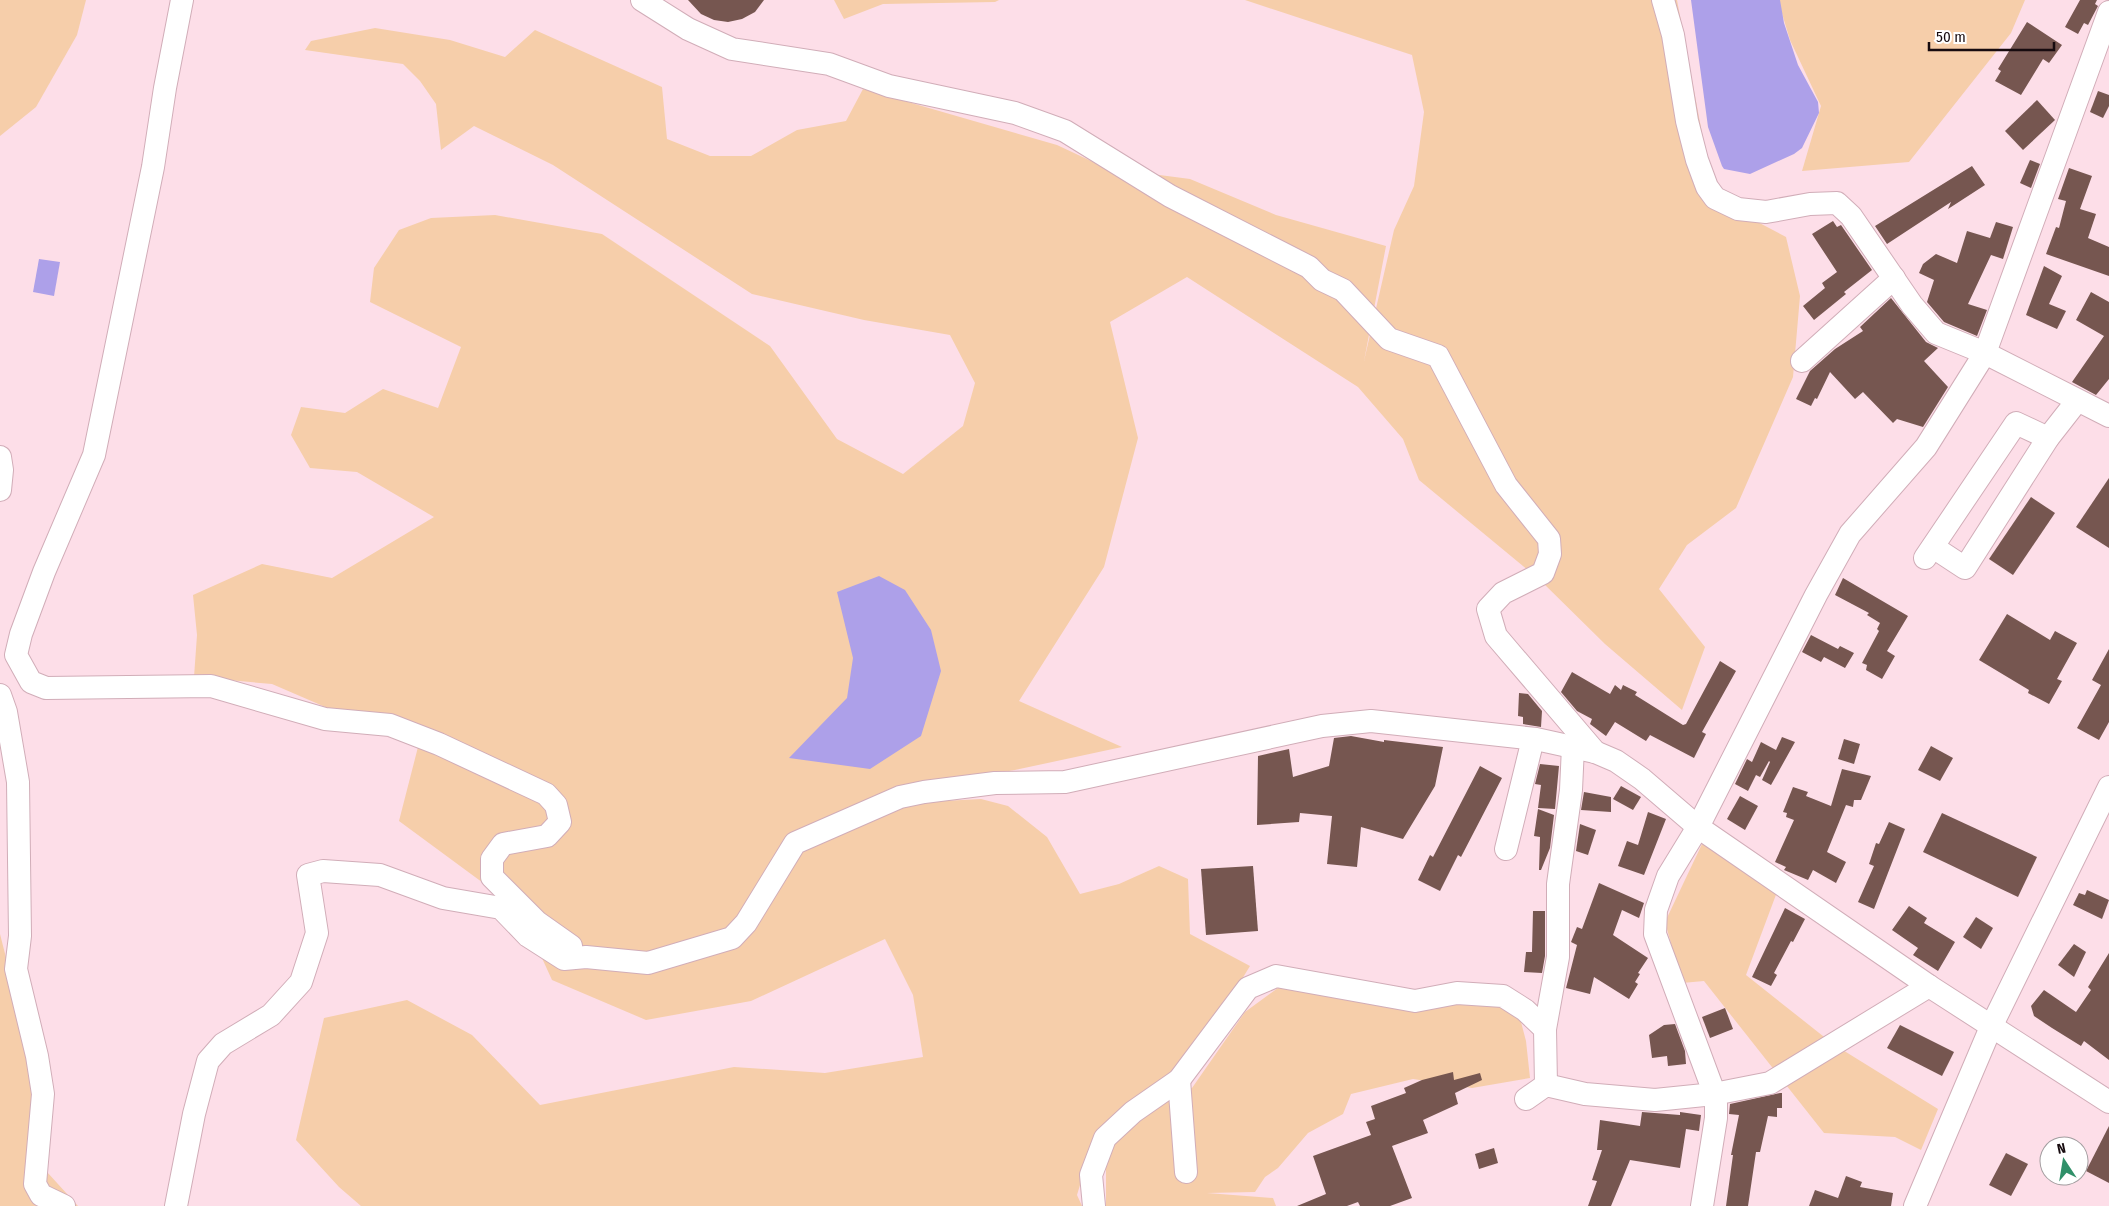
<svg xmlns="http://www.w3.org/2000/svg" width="2109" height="1206" font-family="'Fira Sans Condensed',sans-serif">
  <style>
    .green { fill: #f6ceaa }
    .water { fill: #ada0e9 }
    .building { fill: #765650 }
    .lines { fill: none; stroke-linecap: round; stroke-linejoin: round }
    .minor-casing { stroke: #d1adb8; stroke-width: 24 }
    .minor { stroke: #fff; stroke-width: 22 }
  </style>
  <rect width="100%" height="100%" fill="#fddee8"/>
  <!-- green -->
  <g class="green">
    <path d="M0,0H86L77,35L36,107L0,136Z"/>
    <path d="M834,0H999L995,2L883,4L844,19Z"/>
    <path d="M1245,0H1677L1705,149L1708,196L1786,237L1800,296L1793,377L1736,508L1687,545L1659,589L1705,647L1682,710L1605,644L1541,581L1419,480L1403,439L1358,387L1187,277L1110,322L1138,438L1104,567L1019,701L1122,747L1015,770L905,788L906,803L981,799L1008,806L1047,837L1080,894L1119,884L1159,866L1188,879L1190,934L1250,966L1196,1054L1094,1138L1077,1195L1082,1206H361L339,1187L296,1140L324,1018L407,1000L472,1035L540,1105L734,1067L825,1073L923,1057L913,995L885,939L751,1001L646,1020L552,980L520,910L399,821L418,747L272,684L194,677L197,635L193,595L262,564L332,578L434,517L357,472L310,468L291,435L301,407L345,413L383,389L438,408L461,347L370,302L374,268L399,230L431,218L495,215L602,234L770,346L837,439L903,474L963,426L975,383L950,335L864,320L752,294L553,165L474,126L441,150L436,104L420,81L403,64L305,50L311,41L375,28L450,40L505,57L535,30L662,87L667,139L710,156H751L797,130L846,121L863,89L1057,145L1106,168L1190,179L1276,215L1386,246L1364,361L1394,230L1414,186L1424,112L1412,55Z"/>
    <path d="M1778,0H2025L2011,33L1909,162L1802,171L1821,106L1790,40Z"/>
    <path d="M1702,844L1777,892L1746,975L1833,1044L1938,1109L1921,1150L1895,1137L1824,1133L1704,981L1682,983L1665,922Z"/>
    <path d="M0,934L15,993L47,1172L78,1206H0Z"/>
    <path d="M1282,985L1413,1008L1434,1009L1468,1000L1505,1005L1521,1022L1526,1041L1530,1078L1472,1088L1413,1079L1351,1094L1343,1114L1308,1133L1278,1168L1265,1177L1255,1192L1207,1193L1273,1198L1276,1206H1106V1150L1171,1092L1192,1088L1245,1012Z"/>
  </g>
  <!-- water -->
  <g class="water">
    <path d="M1691,0H1780L1784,23L1798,65L1818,102L1819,113L1802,148L1794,154L1750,174L1724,169L1722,166L1708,127Z"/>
    <path d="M39,259L60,262L54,296L33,292Z"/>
    <path d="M879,576L905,590L931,630L941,671L921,736L870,769L789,758L847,698L853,658L837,592Z"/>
  </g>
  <!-- building -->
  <g class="building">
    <path d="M688,0H764L755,12L742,19L728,22L714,20L701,14Z"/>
    <path d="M2080,0H2097L2095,4L2098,6L2088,25L2084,23L2078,34L2065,27Z"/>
    <path d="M2027,22L2062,45L2049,63L2043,59L2021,95L1995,81L2001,71L1998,69Z"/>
    <path d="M2098,91L2109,95V106L2103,118L2090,112Z"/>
    <path d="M2037,100L2055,120L2023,150L2005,131Z"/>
    <path d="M2030,160L2040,164L2031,188L2020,183Z"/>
    <path d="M1972,166L1985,185L1948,209L1951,202L1887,244L1875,226Z"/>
    <path d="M2069,168L2092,176L2080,209L2096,214L2088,238L2109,247V276L2046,254L2056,227L2059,228L2066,201L2058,199Z"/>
    <path d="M1833,221L1837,227L1841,225L1872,270L1844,292L1846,294L1814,320L1803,306L1825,288L1822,283L1837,272L1812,234Z"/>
    <path d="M1996,222L2013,227L2003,259L1991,255L1968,304L1987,310L1977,336L1944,322L1927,302L1934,280L1919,273L1923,264L1936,254L1957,263L1967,231L1990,238Z"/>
    <path d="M2044,266L2062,276L2049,304L2066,311L2057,329L2026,315Z"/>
    <path d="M2091,292L2109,302V379L2096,395L2072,382L2104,336L2076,320Z"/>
    <path d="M1891,298L1926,342L1938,348L1924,361L1948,387L1923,427L1897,419L1893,423L1863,392L1855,399L1830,372L1817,399L1815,398L1811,406L1796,399L1810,371L1835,349L1863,331L1860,327Z"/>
    <path d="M2109,478V548L2076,527Z"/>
    <path d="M2031,497L2055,513L2013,575L1989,559Z"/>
    <path d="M1843,578L1908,616L1887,651L1895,656L1882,679L1866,670L1867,665L1862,663L1879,631L1877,629L1880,623L1867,615L1869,613L1835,595Z"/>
    <path d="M2007,614L2050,640L2055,631L2077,643L2057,679L2062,681L2049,704L2028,693L2029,690L1979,660Z"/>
    <path d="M1811,635L1838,649L1840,646L1854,653L1845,668L1824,657L1821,662L1802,652Z"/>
    <path d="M2109,649V722L2099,740L2077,728L2101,685L2092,680Z"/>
    <path d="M1720,661L1736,671L1702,732L1706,734L1694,758L1650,735L1646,741L1615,722L1606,736L1590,724L1592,719L1577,711L1561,692L1572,672L1610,694L1615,685L1621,690L1623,685L1637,692L1635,695L1683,725L1686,724Z"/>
    <path d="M1519,693L1528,694L1542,711L1541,727L1523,724V717L1518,716Z"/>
    <path d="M1351,736L1384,742V740L1443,747L1435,786L1403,839L1361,827L1357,867L1327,864L1332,816L1300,813L1299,822L1257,825L1258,756L1289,749L1293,777L1329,766L1334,738Z"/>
    <path d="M1782,737L1795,742L1771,785L1762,780L1770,762L1769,761L1760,777L1756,775L1748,791L1735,784L1747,759L1752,762L1761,742L1776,750Z"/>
    <path d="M1844,739L1860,744L1854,764L1838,759Z"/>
    <path d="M1931,746L1953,758L1940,781L1918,770Z"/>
    <path d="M1540,764L1559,766L1555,809L1538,808L1541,785L1535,784Z"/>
    <path d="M1480,766L1502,778L1461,857L1458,855L1440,891L1418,880L1430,855L1433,857Z"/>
    <path d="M1842,769L1871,776L1861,800H1854L1853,807L1846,805L1827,852L1846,862L1836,883L1813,870L1808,880L1784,870L1786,867L1775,862L1794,820L1786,817L1787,813L1783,812L1793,787L1808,792L1806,796L1831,806Z"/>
    <path d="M1621,786L1641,797L1633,810L1613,799Z"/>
    <path d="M1584,792L1611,797V812L1581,810Z"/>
    <path d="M1740,796L1758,806L1745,830L1727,819Z"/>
    <path d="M1538,809L1554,815L1550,848L1541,870H1539L1540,837L1534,836Z"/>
    <path d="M1648,812L1666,819L1644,875L1618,866L1627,841L1638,845Z"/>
    <path d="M1942,813L2037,857L2018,897L1923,852Z"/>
    <path d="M1889,822L1905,829L1874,909L1858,902L1874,866L1869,864L1876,843L1879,844Z"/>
    <path d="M1580,824L1596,830L1588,855L1576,851Z"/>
    <path d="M1253,866L1258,931L1206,935L1201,869Z"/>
    <path d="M1599,883L1644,903L1639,918L1622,910L1613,935L1648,958L1638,973L1640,974L1635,982L1638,984L1629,999L1594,977L1590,994L1566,988L1577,945L1571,942L1577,927L1582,929Z"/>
    <path d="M2087,890L2109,900L2102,919L2073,905L2079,893L2085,895Z"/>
    <path d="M1909,906L1927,918L1924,923L1955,942L1938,971L1913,955L1918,948L1892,930Z"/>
    <path d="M1785,908L1805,919L1793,942L1791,941L1774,973L1777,975L1771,986L1752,977Z"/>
    <path d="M1533,911H1545V956L1542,973L1524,972L1526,952H1532Z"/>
    <path d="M1976,917L1993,928L1981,949L1963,937Z"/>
    <path d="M2074,944L2086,952L2074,977L2058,965Z"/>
    <path d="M2109,953V1060L2084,1041L2081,1046L2052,1028L2034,1016L2031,1006L2044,990L2076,1012L2091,990L2088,987Z"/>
    <path d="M1725,1008L1733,1029L1710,1038L1702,1017Z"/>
    <path d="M1675,1024L1685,1051L1686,1064L1668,1066L1667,1056L1652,1058L1649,1035L1664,1025Z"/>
    <path d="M1900,1025L1954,1052L1942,1076L1887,1048Z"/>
    <path d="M1453,1072L1454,1080L1480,1073L1482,1080L1455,1093L1458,1104L1423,1120L1428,1133L1392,1146L1412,1198L1390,1206H1360L1358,1202L1347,1206H1297L1326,1194L1313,1156L1371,1135L1366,1122L1375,1119L1371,1106L1406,1093L1404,1088L1422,1080Z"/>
    <path d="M1780,1093H1782V1108H1777V1117L1768,1116L1760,1152H1756L1748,1206H1726L1733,1155H1731L1739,1115L1729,1114L1730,1104Z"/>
    <path d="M1642,1112L1680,1115V1112L1701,1115L1699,1131L1686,1129L1680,1168L1630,1160L1611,1206H1588L1597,1181L1592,1180L1602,1150H1597L1600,1120L1640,1126Z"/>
    <path d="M2109,1126V1183L2086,1171Z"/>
    <path d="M1494,1148L1498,1163L1479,1169L1475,1154Z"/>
    <path d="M2006,1153L2028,1164L2011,1196L1989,1185Z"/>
    <path d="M1846,1176L1862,1182L1860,1187L1893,1193L1891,1206H1809L1815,1190L1838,1198Z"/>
  </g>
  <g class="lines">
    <!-- minor casing -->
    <g class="minor-casing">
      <g id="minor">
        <path d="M182,0L165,88L153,167L94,455L44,572L21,634L16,655L31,682L46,688L211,686L325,719L390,725L439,744L546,794L556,805L560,822L547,836L503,844L492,859V877L537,922L571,946"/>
        <path d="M642,0L688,29L732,49L829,64L889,86L1015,113L1065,131L1170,196L1309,267L1322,280L1343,290L1389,339L1438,356L1506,485L1549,539L1550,554L1543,573L1503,593L1488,609L1496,636L1595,752"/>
        <path d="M1663,0L1673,35L1687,121L1697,160L1707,187L1715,198L1738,209L1766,212L1810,204L1837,203L1851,216L1912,305L1936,333L1985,353L2109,416"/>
        <path d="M1802,361L1894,278"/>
        <path d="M0,457L2,470L0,490"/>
        <path d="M1933,547L1965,568L2048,438L2077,401"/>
        <path d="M1925,558L2016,423L2048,438"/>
        <path d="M0,695L6,712L18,782L20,936L16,969L37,1056L43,1094L35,1184L41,1195L64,1206"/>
        <path d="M1506,849L1533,739"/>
        <path d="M1545,1029L1558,957V884L1571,790L1573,747"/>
        <path d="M1179,1080L1186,1172"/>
        <path d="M1526,1099L1546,1085L1585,1094L1655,1100L1714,1094L1770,1083L1929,986"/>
        <path d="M176,1206L194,1114L208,1061L223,1044L271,1015L301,982L317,933L308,875L323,871L380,875L443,898L501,908L528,936L564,959L586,957L648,963L732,938L746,923L795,843L900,797L924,792L995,783L1065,782L1322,726L1371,721L1536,739L1595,752L1616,761L1642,779L1698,827L1929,986L2109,1102"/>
        <path d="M1094,1206L1091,1175L1105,1138L1133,1112L1179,1080L1248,988L1276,976L1415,1001L1457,993L1503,996L1525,1010L1545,1029L1546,1085"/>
        <path d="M1702,1206L1716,1118V1104L1712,1087L1655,934L1656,910L1668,876L1698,827L1816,595L1850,534L1926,447L1985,353L2109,12"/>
        <path d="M1915,1206L1991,1027L2109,787"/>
      </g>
    </g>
    <!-- minor -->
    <use href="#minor" class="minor"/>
  </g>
  <!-- north arrow -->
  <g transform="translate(2064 1161) rotate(348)"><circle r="24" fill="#ffffff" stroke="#a29d9f"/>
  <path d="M0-4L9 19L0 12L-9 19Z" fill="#309069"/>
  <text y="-8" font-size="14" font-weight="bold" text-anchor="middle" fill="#170b0f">N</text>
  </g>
  <!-- scale -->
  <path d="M1929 42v8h125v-8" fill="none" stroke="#170b0f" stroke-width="2.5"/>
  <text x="1936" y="42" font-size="15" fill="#170b0f" stroke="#ffffff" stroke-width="4" paint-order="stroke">50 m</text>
</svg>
